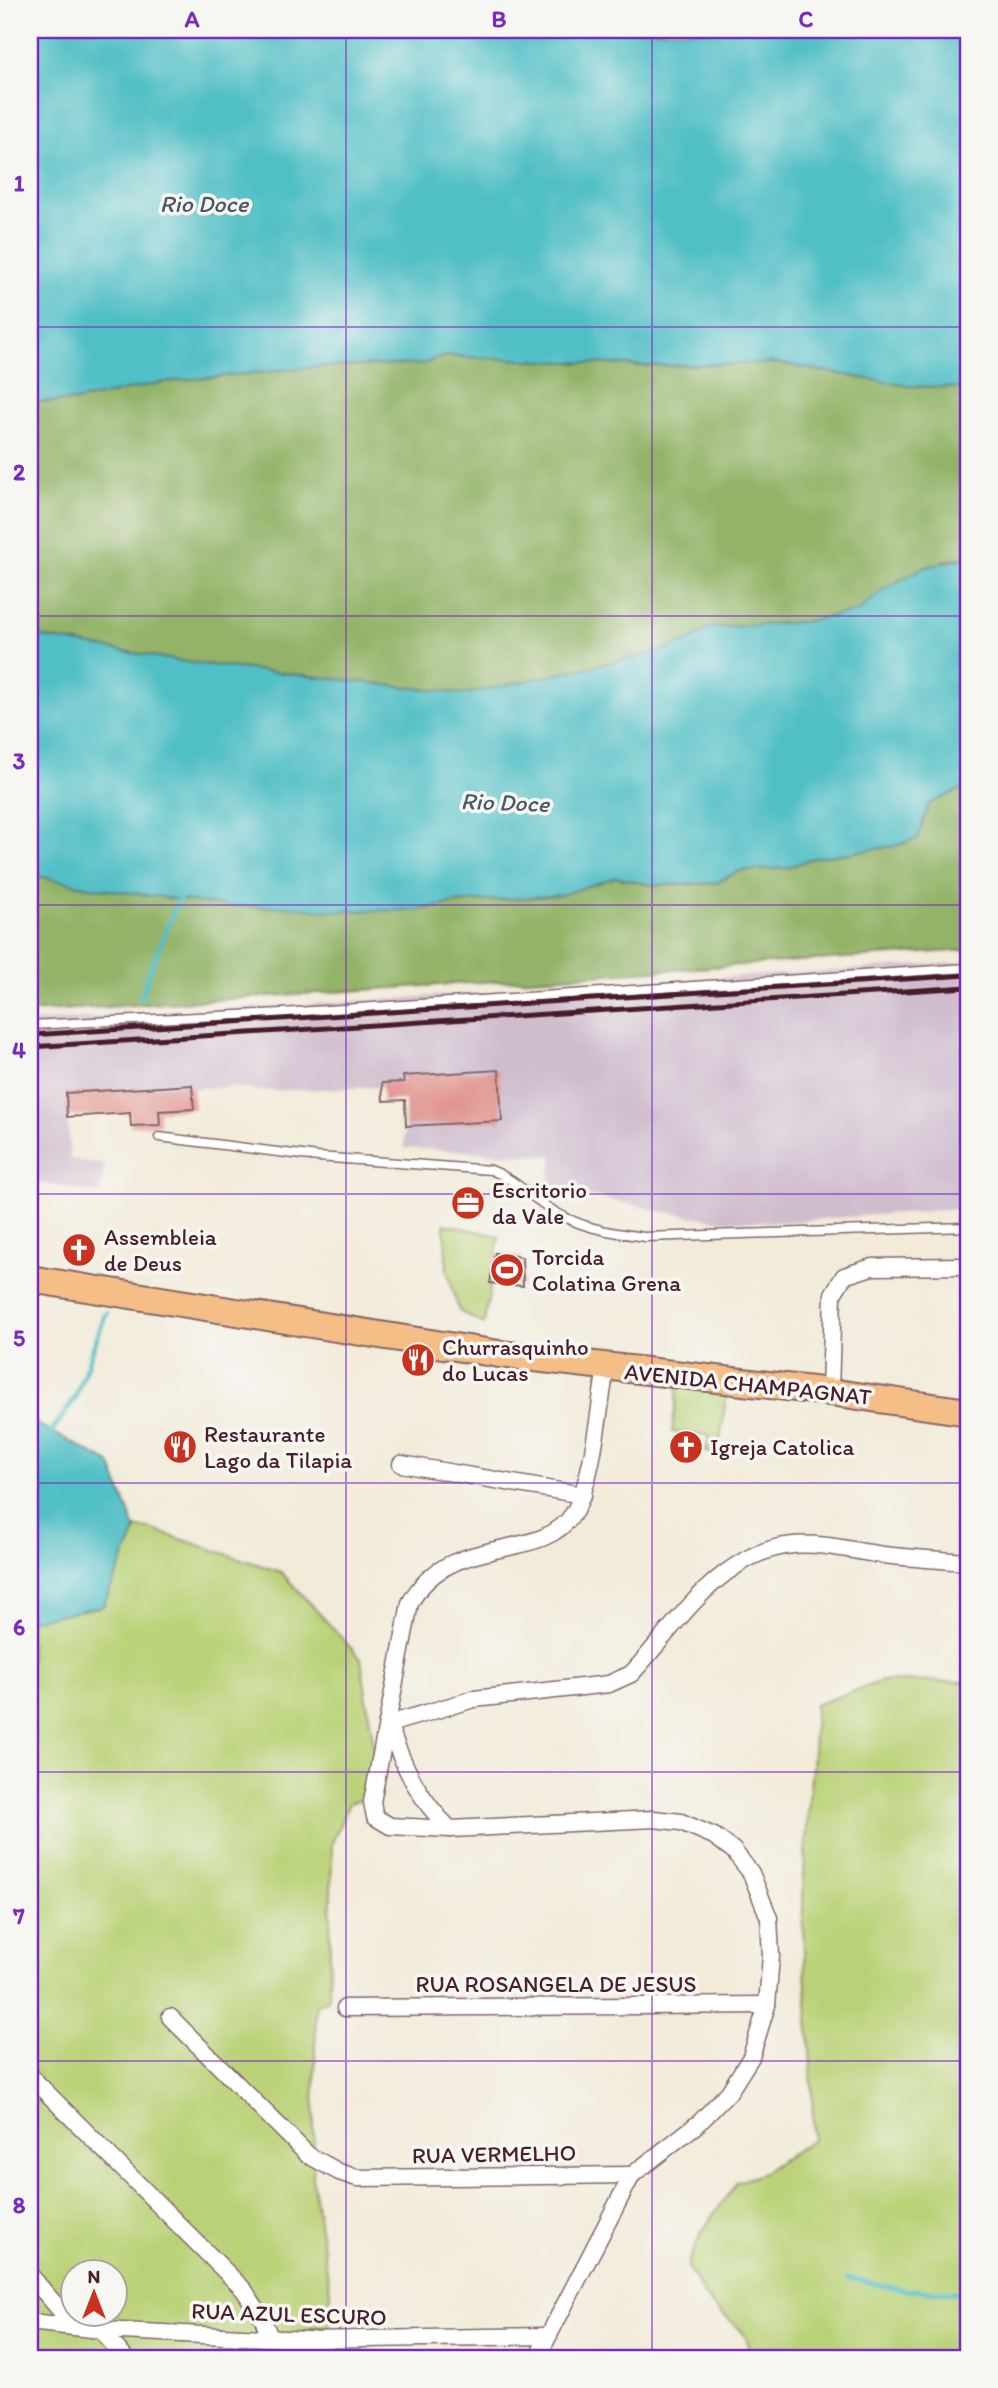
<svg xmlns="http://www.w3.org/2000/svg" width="998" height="2388" font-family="Itim,sans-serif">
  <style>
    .industrial { fill: #cfbdce }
    .green { fill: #bad277; stroke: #827851; stroke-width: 2; fill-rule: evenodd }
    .forest { fill: #93b468; stroke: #6e6a4a; stroke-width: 2 }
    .water { fill: #51bfc6; stroke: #4e6f78; stroke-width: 2 }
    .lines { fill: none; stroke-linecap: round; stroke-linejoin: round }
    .stream { stroke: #51bfc6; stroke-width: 5 }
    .building { fill: #e29590 }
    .service-casing { stroke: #856668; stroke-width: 11 }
    .minor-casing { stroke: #856668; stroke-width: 19 }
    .primary-casing { stroke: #856668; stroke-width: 30 }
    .service { stroke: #fff; stroke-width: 8 }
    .minor { stroke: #fff; stroke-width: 16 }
    .primary { stroke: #f6be87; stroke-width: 26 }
    .rail { stroke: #4a1f2b; stroke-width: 5 }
    .grid { fill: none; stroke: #7b2cbf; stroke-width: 2; stroke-opacity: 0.55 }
    .labels { text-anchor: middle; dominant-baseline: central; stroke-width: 7; stroke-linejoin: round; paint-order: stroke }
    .poi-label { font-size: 23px; fill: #4a1f2b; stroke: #f6f6f2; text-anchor: start }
    .street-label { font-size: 23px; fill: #4a1f2b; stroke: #f6f6f2 }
    .water-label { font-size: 24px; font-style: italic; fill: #4c5761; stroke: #f6f6f2 }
    .neatline { fill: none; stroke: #7b2cbf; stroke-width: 2.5 }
    .grid-label { font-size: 23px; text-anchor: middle; font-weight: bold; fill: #7b2cbf }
  </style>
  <rect width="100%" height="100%" fill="#f6f6f2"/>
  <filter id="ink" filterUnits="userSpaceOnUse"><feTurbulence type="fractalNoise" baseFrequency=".0143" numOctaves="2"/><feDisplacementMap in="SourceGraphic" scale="14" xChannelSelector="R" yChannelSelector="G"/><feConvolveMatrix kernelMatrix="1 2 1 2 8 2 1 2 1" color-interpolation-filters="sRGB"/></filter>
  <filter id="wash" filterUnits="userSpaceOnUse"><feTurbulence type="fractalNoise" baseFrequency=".00686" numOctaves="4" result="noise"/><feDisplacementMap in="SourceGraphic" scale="28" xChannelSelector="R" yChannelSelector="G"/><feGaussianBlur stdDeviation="1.57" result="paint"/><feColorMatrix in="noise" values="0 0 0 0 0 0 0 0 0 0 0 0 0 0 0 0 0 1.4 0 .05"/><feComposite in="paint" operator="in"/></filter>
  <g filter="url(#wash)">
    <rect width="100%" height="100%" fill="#f2ebd9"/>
    <!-- industrial -->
    <path class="industrial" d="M968,962V1208L783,1222L723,1221L660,1211L549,1186L553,1156L404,1148L405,1100L383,1101L382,1087L262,1091L232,1087L193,1088L192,1085L66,1093L70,1159L105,1165L100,1193L30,1181V1022Z"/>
    <!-- green -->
    <g class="green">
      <path d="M444,1224L499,1236L484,1324L459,1311L447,1270Z"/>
      <path d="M678,1385L727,1391L718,1454L706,1452L709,1435L672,1432Z"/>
      <path d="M137,1528L150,1529L281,1572L361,1659L380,1791L379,1796L349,1803L332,1843L329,1996L327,2001L316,2004L313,2184L330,2291L329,2358H30V1620L103,1606ZM74,2272H116V2314H74Z"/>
      <path d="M882,1681L968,1682V2358H749C753,2330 729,2322 713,2306C703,2296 696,2280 688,2268V2263L703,2230L737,2182L761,2174L813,2139C814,2065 804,1993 803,1919C802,1848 814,1777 815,1705Z"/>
    </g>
    <!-- forest -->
    <g class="forest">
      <path d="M450,356L647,366L777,363L909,386L968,388V557L947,560L873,599L859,611L803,622L709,628L691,640L658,652L466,694L186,662L30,635V402L76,401L165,382L313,367L424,364L437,358Z"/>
      <path d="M961,789L968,790V950L30,1012V874L89,887L225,906L299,907L323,911L417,910L456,903L561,895L616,877L651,885L716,883L739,871L787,868L813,858L895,846L917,838L929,804Z"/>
    </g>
    <!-- water -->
    <g class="water">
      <path d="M30,30H968V388L909,386L777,363L647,366L450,356L437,358L424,364L313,367L165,382L76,401L30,402Z"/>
      <path d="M968,557V790L961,789L929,804L918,838L895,846L813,858L787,868L739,871L716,883L651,885L616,877L561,895L456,903L417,910L323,911L299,907L225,906L89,887L30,874V635L186,662L466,694L658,652L691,640L709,628L803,622L858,611L882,590L923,568Z"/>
      <path d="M30,1420L110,1463L136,1531L103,1606L30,1620Z"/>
    </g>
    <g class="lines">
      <!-- stream -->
      <g class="stream">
        <path d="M141,999L147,978L181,894"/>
        <path d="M47,1438L75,1398L106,1313"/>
        <path d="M848,2278L904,2290L968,2293"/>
      </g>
    </g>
    <g id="blocks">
      <!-- building -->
      <g class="building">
        <path d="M499,1070L502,1121L406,1126L405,1100L383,1101L382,1083L404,1082L403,1076Z"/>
        <path d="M192,1085L194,1109L159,1111L160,1125L131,1126L130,1113L67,1117L66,1093Z"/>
        <path d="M495,1253L522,1257L523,1286L490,1283Z"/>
      </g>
    </g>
  </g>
  <g filter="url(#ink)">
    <use href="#blocks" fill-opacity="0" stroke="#856668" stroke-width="2"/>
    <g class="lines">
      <!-- service casing -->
      <g class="service-casing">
        <g id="service">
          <path d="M30,1025L282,1013L968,968"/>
          <path d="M159,1137L318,1157L491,1170C512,1178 527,1193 546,1206C577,1228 608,1232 645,1237L968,1227"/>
        </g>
      </g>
      <!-- minor casing -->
      <g class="minor-casing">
        <g id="minor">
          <path d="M830,1392L833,1294L844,1276L872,1267L968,1266"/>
          <path d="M401,1464L583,1495"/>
          <path d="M389,1724L474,1699L609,1684L631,1674C664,1639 694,1593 734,1567C787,1531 827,1547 883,1555C911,1558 940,1560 968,1562"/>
          <path d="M389,1726C403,1765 419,1800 450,1829"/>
          <path d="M345,2008L767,2005"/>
          <path d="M170,2017L308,2155L339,2172L357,2178L632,2175"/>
          <path d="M30,2076L244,2290L263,2319L270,2338"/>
          <path d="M30,2275L72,2324"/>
          <path d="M30,2322L101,2330L306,2340L548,2336"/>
          <path d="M101,2330L125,2358"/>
          <path d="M537,2358L632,2175L700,2122L729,2092L751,2057L767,2005L771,1956L769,1918L751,1873L733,1850L714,1836L681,1822L654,1819L450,1829L390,1826L375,1817L372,1802L410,1603C449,1531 541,1564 573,1514C593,1484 599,1406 606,1368"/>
        </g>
      </g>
      <!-- primary casing -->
      <g class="primary-casing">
        <path id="primary" d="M30,1279L499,1354L830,1392L968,1412"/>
      </g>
      <!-- service -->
      <use href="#service" class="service"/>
      <!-- minor -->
      <use href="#minor" class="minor"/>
      <!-- primary -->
      <use href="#primary" class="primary"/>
      <!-- rail -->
      <g class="rail">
        <path d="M30,1035L968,975"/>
        <path d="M30,1047L968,987"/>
      </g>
    </g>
  </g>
  <!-- grid -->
  <path class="grid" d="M346,30V2358M652,30V2358M30,327H968M30,616H968M30,905H968M30,1194H968M30,1483H968M30,1772H968M30,2061H968"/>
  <!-- icons -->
  <defs>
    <g id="office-disc" transform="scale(1.75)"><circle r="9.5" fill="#c8321e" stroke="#f6f6f2"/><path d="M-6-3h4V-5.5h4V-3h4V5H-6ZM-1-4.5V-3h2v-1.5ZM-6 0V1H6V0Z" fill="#fff"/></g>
    <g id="church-disc" transform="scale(1.75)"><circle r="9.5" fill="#c8321e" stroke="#f6f6f2"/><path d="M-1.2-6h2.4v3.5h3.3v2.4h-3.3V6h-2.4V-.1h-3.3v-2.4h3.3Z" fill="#fff"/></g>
    <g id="stadium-disc" transform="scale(1.75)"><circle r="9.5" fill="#c8321e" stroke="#f6f6f2"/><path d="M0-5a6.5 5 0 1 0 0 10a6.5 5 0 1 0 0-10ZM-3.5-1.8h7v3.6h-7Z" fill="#fff"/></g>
    <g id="restaurant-disc" transform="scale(1.75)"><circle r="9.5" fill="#c8321e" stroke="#f6f6f2"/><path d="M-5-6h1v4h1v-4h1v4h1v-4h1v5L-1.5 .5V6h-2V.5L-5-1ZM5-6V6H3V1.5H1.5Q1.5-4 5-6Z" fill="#fff"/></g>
  </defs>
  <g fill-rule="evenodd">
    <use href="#office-disc" x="468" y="1203"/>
    <use href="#church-disc" x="79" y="1250"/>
    <use href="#stadium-disc" x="507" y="1270"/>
    <use href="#restaurant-disc" x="418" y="1360"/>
    <use href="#restaurant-disc" x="180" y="1447"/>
    <use href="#church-disc" x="686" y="1447"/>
  </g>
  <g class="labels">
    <!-- poi labels -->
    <g class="poi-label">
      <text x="492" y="1190">Escritorio<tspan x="492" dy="26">da Vale</tspan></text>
      <text x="104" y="1237">Assembleia<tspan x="104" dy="26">de Deus</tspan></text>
      <text x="532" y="1257">Torcida<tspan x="532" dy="26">Colatina Grena</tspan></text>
      <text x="442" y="1347">Churrasquinho<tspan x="442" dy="26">do Lucas</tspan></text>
      <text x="204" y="1434">Restaurante<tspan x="204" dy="26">Lago da Tilapia</tspan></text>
      <text x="710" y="1447">Igreja Catolica</text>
    </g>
    <!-- street labels -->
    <g class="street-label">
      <text transform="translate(748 1384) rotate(6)">AVENIDA CHAMPAGNAT</text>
      <text x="556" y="1984">RUA ROSANGELA DE JESUS</text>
      <text transform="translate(494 2154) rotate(-1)">RUA VERMELHO</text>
      <text transform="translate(289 2314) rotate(2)">RUA AZUL ESCURO</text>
    </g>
    <!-- water labels -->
    <g class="water-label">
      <text x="204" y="203">Rio Doce</text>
      <text transform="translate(505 802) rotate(2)">Rio Doce</text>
    </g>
  </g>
  <!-- margin -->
  <rect width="998" height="2388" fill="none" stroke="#f6f6f2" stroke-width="77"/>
  <!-- north arrow -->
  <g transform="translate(94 2293)"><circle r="33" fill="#f6f6f2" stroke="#b1a0a2" stroke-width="2"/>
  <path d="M0-5L12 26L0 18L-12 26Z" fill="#c8321e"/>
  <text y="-10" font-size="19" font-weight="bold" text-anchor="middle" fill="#4a1f2b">N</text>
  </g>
  <rect x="38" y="38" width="922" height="2312" class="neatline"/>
  <g class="grid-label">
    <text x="192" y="27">A</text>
    <text x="499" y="27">B</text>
    <text x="806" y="27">C</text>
    <text x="19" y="191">1</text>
    <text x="19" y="480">2</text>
    <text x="19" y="769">3</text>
    <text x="19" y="1058">4</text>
    <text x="19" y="1346">5</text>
    <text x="19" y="1635">6</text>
    <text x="19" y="1924">7</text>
    <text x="19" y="2213">8</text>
  </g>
</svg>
